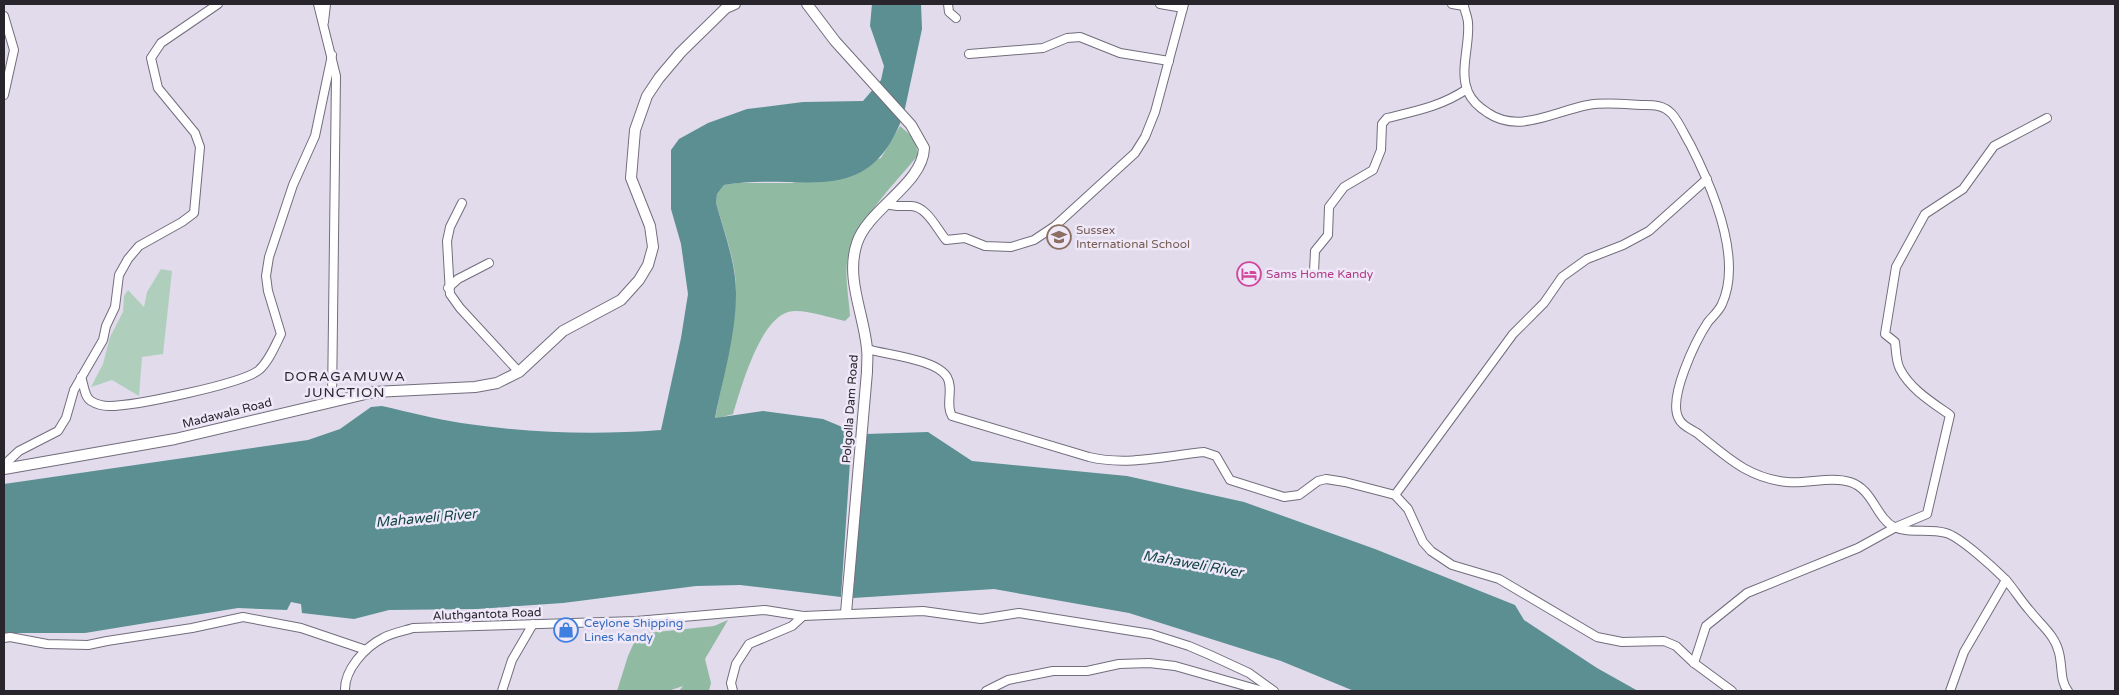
<svg xmlns="http://www.w3.org/2000/svg" width="2119" height="695" font-family="'Varela Round',sans-serif">
  <style>
    .green { fill: #afcfbc }
    .forest { fill: #91baa2 }
    .water { fill: #5b8f92 }
    .lines { fill: none; stroke-linecap: round; stroke-linejoin: round }
    .minor-casing { stroke: #726d7c; stroke-width: 10 }
    .major-casing { stroke: #726d7c; stroke-width: 12 }
    .minor { stroke: #fff; stroke-width: 8 }
    .major { stroke: #fff; stroke-width: 10 }
    .labels { text-anchor: middle; dominant-baseline: central; stroke-width: 5; stroke-linejoin: round; paint-order: stroke }
    .education-label { font-size: 12px; fill: #785e54; stroke: #eee8f9; text-anchor: start }
    .hotel-label { font-size: 12px; fill: #b23c85; stroke: #eee8f9; text-anchor: start }
    .street-label { font-size: 12px; fill: #28252c; stroke: #eee8f9 }
    .shop-label { font-size: 12px; fill: #366cbe; stroke: #eee8f9; text-anchor: start }
    .neighbourhood-label { font-size: 14px; letter-spacing: 1px; fill: #28252c; stroke: #eee8f9 }
    .water-label { font-size: 14px; font-style: italic; fill: #144648; stroke: #eee8f9 }
  </style>
  <rect width="100%" height="100%" fill="#e1dbec"/>
  <!-- green -->
  <path class="green" d="M161,269L172,271L163,354L142,357L139,396L112,380L91,387L103,364L110,337L123,312L124,296L128,290L144,307L147,292Z"/>
  <!-- forest -->
  <g class="forest">
    <path d="M900,126L915,139L918,155C895,184 851,226 847,263C845,280 849,299 850,316L845,321C830,318 802,308 788,312C759,321 741,388 733,414L715,419C723,378 734,335 736,293C737,264 724,231 716,203L717,194L724,185L738,183H792L881,158Z"/>
    <path d="M728,620L705,659L711,683L709,691H679L683,686L668,691H617L628,656L638,634L714,626Z"/>
  </g>
  <!-- water -->
  <g class="water">
    <path d="M872,4H921L922,29L904,113C869,213 802,171 724,185L717,194L716,203C724,232 736,263 736,293C736,335 723,378 715,418L763,411L823,419L840,426L846,431L852,432L841,597L740,585L696,586L563,603L477,609L389,610L354,619L302,613L301,604L291,602L287,610L238,608L85,633H4V484L308,440L340,429L371,407L382,406C409,412 435,419 461,423C528,433 594,435 661,430L681,338L688,294L681,244L671,209V150L679,139L708,123L747,109L803,102L863,101L881,80L884,66L870,26Z"/>
    <path d="M928,432L972,461L1127,476L1244,502L1375,549L1515,605L1524,620L1597,668L1638,691H1354L1281,661L1129,613L994,589L853,598L866,434Z"/>
  </g>
  <g class="lines">
    <!-- minor casing -->
    <g class="minor-casing">
      <g id="minor">
        <path d="M318,4L336,76L332,401"/>
        <path d="M948,4L949,12L956,18"/>
        <path d="M1160,4L1183,8"/>
        <path d="M1452,4L1464,6"/>
        <path d="M1464,6C1465,12 1468,18 1468,23C1470,45 1459,71 1468,92C1472,101 1480,108 1488,113C1519,134 1555,111 1588,105C1604,102 1623,104 1640,105C1652,105 1663,104 1672,114C1679,122 1684,134 1690,144C1711,185 1743,258 1722,304C1719,311 1713,316 1708,322C1696,340 1667,399 1679,419C1682,426 1691,429 1697,433C1726,456 1747,478 1787,482C1807,484 1831,476 1850,482C1873,489 1876,518 1894,527C1909,534 1929,528 1946,533C1960,537 1993,567 2005,579C2014,589 2021,601 2030,611C2037,620 2046,628 2052,637C2066,657 2057,678 2068,691"/>
        <path d="M4,16L14,50L4,95"/>
        <path d="M324,22L326,4"/>
        <path d="M969,54L1043,48L1067,38L1080,37L1120,53L1169,61"/>
        <path d="M462,203L450,227L447,241L450,294L460,308L519,372"/>
        <path d="M887,204C895,207 901,206 910,206C926,205 937,229 946,240L965,238L985,246L1011,247L1034,240L1055,226L1135,153L1145,137L1155,112L1184,4"/>
        <path d="M1314,272L1315,251L1328,235L1329,207L1344,187L1373,170L1381,150L1382,124L1387,118C1416,111 1442,106 1467,89"/>
        <path d="M448,288L458,279L489,263"/>
        <path d="M867,349C887,355 936,359 947,377C954,389 945,404 952,416L1089,457C1127,466 1166,456 1204,452L1216,456L1230,480L1284,497L1299,495L1318,481L1326,479L1345,482L1395,495L1408,509L1423,542L1431,551L1452,565L1499,579L1597,637L1622,642L1664,641L1676,646L1694,663L1732,691"/>
        <path d="M81,377C84,384 84,397 91,401C96,404 104,406 109,406C134,406 242,384 259,370C269,361 275,346 281,334L268,291L266,276L269,257L293,185L315,136L332,55"/>
        <path d="M4,465L19,451L58,431L66,418L74,390L103,340L106,326L115,307L119,275L128,259L139,246L182,222L194,213L200,147L195,133L158,88L151,58L161,43L218,4"/>
        <path d="M1395,495L1513,334L1544,303L1562,277L1587,259L1623,245L1649,231L1707,179"/>
        <path d="M4,638L10,637L47,644L88,645L107,641L192,628L243,617L301,628L366,650"/>
        <path d="M1694,663L1706,626L1747,593L1858,548L1896,527L1927,514L1950,415C1933,403 1910,389 1900,369C1896,362 1896,350 1895,342L1885,334L1896,267L1925,214L1963,189L1994,146L2047,118"/>
        <path d="M345,691C344,670 365,647 383,638C392,633 404,631 413,628L636,621L765,610L803,616L923,611L981,619L1019,613L1151,634L1189,646L1210,655L1249,673L1274,691"/>
        <path d="M502,691L512,660L533,624"/>
        <path d="M733,691L731,683L736,664L749,644L792,626L803,616"/>
        <path d="M986,691L1008,680L1053,671H1087L1119,664L1149,663L1175,666L1263,691"/>
        <path d="M1950,691L1964,652L2006,580"/>
      </g>
    </g>
    <!-- major casing -->
    <g class="major-casing">
      <g id="major">
        <path d="M807,4L835,41L911,125L924,148C923,184 868,209 857,243C845,278 864,314 867,349C868,356 867,364 867,372L846,613"/>
        <path d="M4,469L175,439L374,392L475,387L497,383L519,372L563,331L621,300L639,280L648,265L653,247L650,226L631,178L635,130L647,96L659,78L681,52L726,8L735,4"/>
      </g>
    </g>
    <!-- minor -->
    <use href="#minor" class="minor"/>
    <!-- major -->
    <use href="#major" class="major"/>
  </g>
  <!-- icons -->
  <defs>
    <g id="school-ring" transform="scale(1.25)"><circle r="9.5" fill="#eee8f9" stroke="#8d6e63" stroke-width="1.5"/><path d="M0-5L7-2L0 1L-7-2ZM-4 1L0 2.5L4 1V4Q0 6-4 4Z" fill="#8d6e63"/></g>
    <g id="hotel-ring" transform="scale(1.25)"><circle r="9.5" fill="#eee8f9" stroke="#d1479c" stroke-width="1.5"/><path d="M-6-4.5h1.5V1H6V5H4.5V3h-9V5H-6ZM-4 0a1.8 1.8 0 1 1 3.6 0ZM.5 0V-2.5h3Q6-2.5 6 0Z" fill="#d1479c"/></g>
    <g id="shop-ring" transform="scale(1.25)"><circle r="9.5" fill="#eee8f9" stroke="#3f7fe0" stroke-width="1.5"/><path d="M-5-2.5h2.3a2.7 3.5 0 0 1 5.4 0H5L5.5 6h-11ZM-1.5-2.5h3a1.5 2.3 0 0 0-3 0Z" fill="#3f7fe0"/></g>
  </defs>
  <g fill-rule="evenodd">
    <use href="#school-ring" x="1059" y="237"/>
    <use href="#hotel-ring" x="1249" y="274"/>
    <use href="#shop-ring" x="566" y="630"/>
  </g>
  <g class="labels">
    <!-- education labels -->
    <g class="education-label">
      <text x="1076" y="230">Sussex<tspan x="1076" dy="14">International School</tspan></text>
    </g>
    <!-- hotel labels -->
    <g class="hotel-label">
      <text x="1266" y="274">Sams Home Kandy</text>
    </g>
    <!-- street labels -->
    <g class="street-label">
      <text transform="translate(850 409) rotate(-86)">Polgolla Dam Road</text>
      <text transform="translate(227 413) rotate(-14)">Madawala Road</text>
      <text transform="translate(487 614) rotate(-2)">Aluthgantota Road</text>
    </g>
    <!-- shop labels -->
    <g class="shop-label">
      <text x="584" y="623">Ceylone Shipping<tspan x="584" dy="14">Lines Kandy</tspan></text>
    </g>
    <!-- neighbourhood labels -->
    <g class="neighbourhood-label">
      <text x="345" y="376">DORAGAMUWA<tspan x="345" dy="16">JUNCTION</tspan></text>
    </g>
    <!-- water labels -->
    <g class="water-label">
      <text transform="translate(426 518) rotate(-5)">Mahaweli River</text>
      <text transform="translate(1193 564) rotate(10)">Mahaweli River</text>
    </g>
  </g>
  <!-- border -->
  <rect width="2119" height="695" fill="none" stroke="#28252c" stroke-width="10"/>
</svg>
